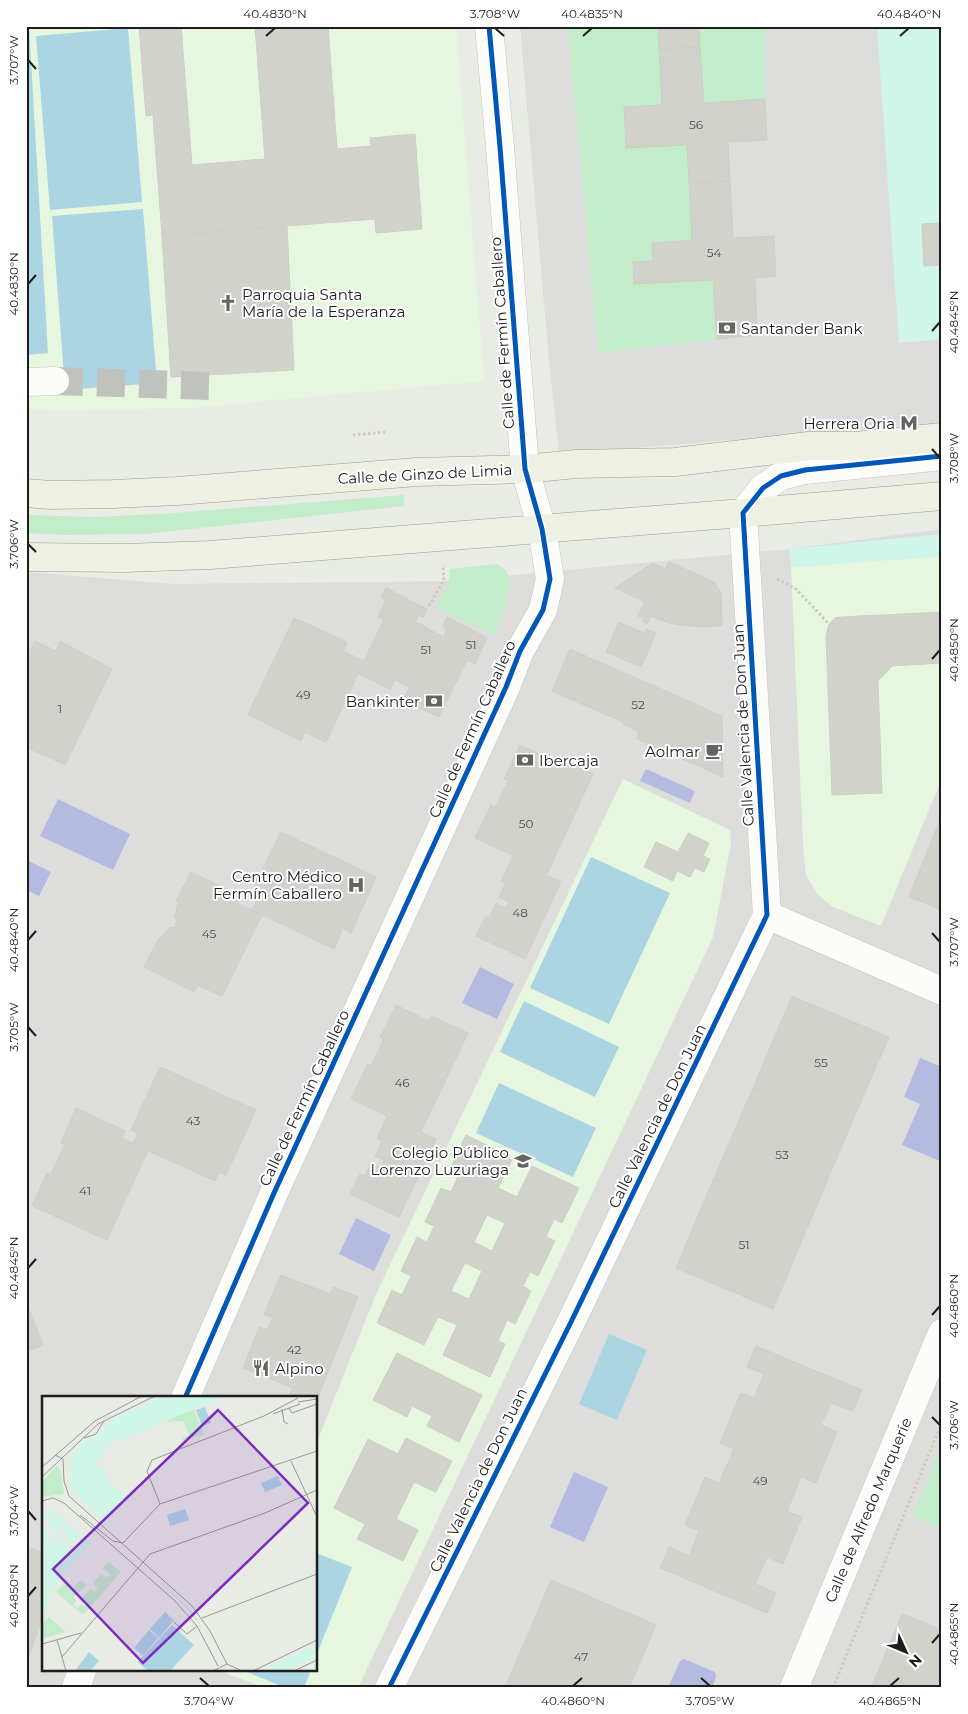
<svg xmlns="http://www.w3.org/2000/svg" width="968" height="1714" font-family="Montserrat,sans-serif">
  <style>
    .residential { fill: #dddedb; fill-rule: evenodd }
    .education { fill: #e7f6df }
    .grass { fill: #c3ecca }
    .park { fill: #d0f5e9 }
    .pitch { fill: #acd5e3 }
    .water { fill: #b5bae1 }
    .building { fill: #d1d2cc; stroke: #cdcfc6; fill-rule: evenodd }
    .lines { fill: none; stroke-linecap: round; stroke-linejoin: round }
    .minor-tunnel { stroke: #c0c3bd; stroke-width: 28; stroke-dasharray: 28 14; stroke-linecap: butt }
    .minor-casing { stroke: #c3c4c1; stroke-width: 29 }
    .major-casing { stroke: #96a281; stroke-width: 29 }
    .path { stroke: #cfccbe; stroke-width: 3; stroke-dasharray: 2.5 2.5; stroke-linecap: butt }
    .minor { stroke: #fcfcfb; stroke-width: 28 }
    .major { stroke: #edf0e3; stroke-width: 28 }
    .cycleway-casing { stroke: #fff; stroke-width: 8 }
    .cycleway { stroke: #0057b8; stroke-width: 5 }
    .ticks { fill: none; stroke: #1d1d1d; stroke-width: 2 }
    .labels { text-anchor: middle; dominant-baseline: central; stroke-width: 4; stroke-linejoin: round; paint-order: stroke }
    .number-label { font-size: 12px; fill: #4c4c4a }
    .poi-label { font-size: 15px; fill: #1d1d1d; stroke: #fff; text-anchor: end }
    .street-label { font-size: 15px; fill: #1d1d1d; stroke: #fff }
    .inset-road { fill: none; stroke: #979995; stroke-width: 1 }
    .view { fill: #7b2cbf; fill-opacity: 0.15; stroke: #7b2cbf; stroke-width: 2.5 }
    .inset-edge { fill: none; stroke: #1d1d1d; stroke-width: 2.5 }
    .neatline { fill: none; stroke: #1d1d1d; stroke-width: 2 }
    .ticks-label { font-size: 12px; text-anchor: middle; fill: #1d1d1d }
  </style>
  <rect width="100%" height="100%" fill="#e9ece5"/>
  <!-- residential -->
  <g class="residential">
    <path d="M520,26H942V423L559,454L549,361Z"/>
    <path d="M942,529V1688H26V572L175,584L449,581L789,549ZM44,1398H316V1670H44Z"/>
  </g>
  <!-- education -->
  <g class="education">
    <path d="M26,26H456L484,381L190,408L57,411L26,409Z"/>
    <path d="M942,556V783H940L881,926L833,907L818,895L806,875L803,844L791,567Z"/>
    <path d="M623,779L730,830L731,844L713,937L358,1688H266L225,1673L226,1670H316V1444L377,1292Z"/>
  </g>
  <!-- grass -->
  <g class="grass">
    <path d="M568,26H658L662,105L624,107L626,148L687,145L692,240L652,243L653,261L634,284L713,280L717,339L598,353Z"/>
    <path d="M699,26H765V99L704,103Z"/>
    <path d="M404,495V506L145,534L65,535L26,533V515L95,517L159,514Z"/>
    <path d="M497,564C500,566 504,568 506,571C518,584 499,621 494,635L436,607L449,581L450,569Z"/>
    <path d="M942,1445V1529L912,1517Z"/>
  </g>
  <!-- park -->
  <g class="park">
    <path d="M877,26H942V339L899,343Z"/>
    <path d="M942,534V556L791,567L789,549Z"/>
  </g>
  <!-- pitch -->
  <g class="pitch">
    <path d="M26,26H29L48,353L26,355Z"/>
    <path d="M128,28L142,202L50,210L36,36Z"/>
    <path d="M143,209L157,383L65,390L52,216Z"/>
    <path d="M591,857L670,893L609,1024L530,988Z"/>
    <path d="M524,1001L619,1047L595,1097L500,1052Z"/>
    <path d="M499,1083L596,1128L573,1177L476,1133Z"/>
    <path d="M609,1334L647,1350L617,1420L579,1404Z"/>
    <path d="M316,1553L352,1567L316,1656Z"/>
    <path d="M242,1670H311L304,1688H286Z"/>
  </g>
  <!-- water -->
  <g class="water">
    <path d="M646,769L695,791L690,803L640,781Z"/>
    <path d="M58,799L130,834L113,870L40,836Z"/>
    <path d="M27,860L51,872L39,896L26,890Z"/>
    <path d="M480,967L514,984L497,1019L462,1003Z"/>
    <path d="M920,1058L942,1067V1162L902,1145L920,1104L904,1097Z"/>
    <path d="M356,1218L391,1235L374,1271L339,1254Z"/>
    <path d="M574,1472L608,1487L584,1542L550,1527Z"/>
    <path d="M684,1659L715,1672L716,1677L712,1688H668L680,1661Z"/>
  </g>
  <!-- building -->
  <g class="building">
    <path d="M139,26H181L192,165L265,159L255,26H328L337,149L371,146L370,138L415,134L422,229L376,233L375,219L162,236L153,115L146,116Z"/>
    <path d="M658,26H699L700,47L659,49Z"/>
    <path d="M700,47L704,103L765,99L767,140L728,142L730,181L689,183L687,145L626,148L624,107L662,105L659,49Z"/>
    <path d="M730,181L733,238L774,236L776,276L755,278L757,335L717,339L713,280L634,284L633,262L653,261L652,243L692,240L689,183Z"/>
    <path d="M942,223V265L924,266L922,224Z"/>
    <path d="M287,226L294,370L171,377L162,236Z"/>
    <path d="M669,562L714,582L721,593L722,625L707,627L681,625L668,623L651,616L647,624L642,621L644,619L638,616L644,604V601L615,588L651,564L653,563L665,569Z"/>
    <path d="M386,588L427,609L423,617L418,615L416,622L444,637L447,628L443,626L447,617L487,638L475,664L467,660L439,717L403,700L410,687L395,680L390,689L358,673L384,620L378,617L386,600L381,597Z"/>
    <path d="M942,612V663L892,666L878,681L882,793L832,795L826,636L829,624L835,618L841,617Z"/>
    <path d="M294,618L347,642L343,651L364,661L326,742L305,732L301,741L248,714Z"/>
    <path d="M619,622L644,633L646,629L656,633L641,667L606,652Z"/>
    <path d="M35,641L56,651L60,641L112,669L65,765L26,747V659Z"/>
    <path d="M570,649L722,716L723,777L637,739L639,732L623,724V722L552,691Z"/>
    <path d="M520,745L556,762L558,758L593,774L548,872L475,838L491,805L495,808L508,781L504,779Z"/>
    <path d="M942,815V910L909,897Z"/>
    <path d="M281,832L376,877L351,933L343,928L334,949L252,910L262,890L254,886Z"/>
    <path d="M688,833L709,843L703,856L710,859L704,872L695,868L690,877L677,871L673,881L644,867L656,842L678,852Z"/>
    <path d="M513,856L548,872L546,875L561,882L525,959L476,936L486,916L489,918L496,903L506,908L509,902L499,897L506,883L501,881Z"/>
    <path d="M191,872L240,896L237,903L262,915L222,996L198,985L194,992L144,967L159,938H161L170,927L174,928L178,919L175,917L178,903L176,901Z"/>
    <path d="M792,996L889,1037L849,1129L753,1088Z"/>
    <path d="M396,1005L429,1021L432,1016L468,1033L421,1132L351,1099L368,1064L371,1066L384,1039L380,1038Z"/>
    <path d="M160,1067L256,1110L226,1175L219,1172L215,1181L133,1144L138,1133L131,1130Z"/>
    <path d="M753,1088L849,1129L811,1219L714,1178Z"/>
    <path d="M76,1108L125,1131L122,1138L148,1150L107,1240L32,1206L47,1173L51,1174L65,1144L61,1143Z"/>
    <path d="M387,1116L436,1139L399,1217L350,1194L360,1174L365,1176L371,1163L381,1168L384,1160L375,1156L382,1141L377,1139Z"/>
    <path d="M466,1135L513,1158L498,1188L517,1197L532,1166L579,1188L562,1223L554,1219L546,1237L555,1241L538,1276L530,1272L523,1286L531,1291L515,1324L507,1320L498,1341L505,1344L490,1377L443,1355L457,1325L438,1317L424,1345L377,1323L392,1290L402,1295L411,1276L401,1271L417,1237L427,1242L434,1226L425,1222L441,1188L451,1192L459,1174L450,1169ZM487,1215L505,1223L492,1251L474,1242ZM465,1263L482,1271L469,1299L451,1291Z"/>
    <path d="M714,1178L811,1219L773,1309L676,1268Z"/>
    <path d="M281,1275L330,1294L334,1287L358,1297L316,1402V1398H296L290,1395L293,1388L243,1368L259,1327L267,1330L273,1318L264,1314Z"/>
    <path d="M26,1302L43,1345L26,1352Z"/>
    <path d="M756,1346L862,1390L853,1411L831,1403L821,1425L837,1432L816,1483L801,1477L787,1511L802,1517L783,1564L767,1557L755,1584L776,1593L767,1613L660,1568L669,1547L689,1556L699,1531L685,1525L705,1477L719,1483L734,1449L720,1443L741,1393L754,1398L764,1374L747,1367Z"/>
    <path d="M397,1353L482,1395L459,1442L427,1426L432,1416L412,1406L407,1417L373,1400Z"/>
    <path d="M406,1438L452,1461L436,1492L414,1482L396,1519L418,1530L403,1561L357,1539L365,1524L334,1508L368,1439L398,1454Z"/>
    <path d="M26,1547L42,1552L41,1554L44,1555V1614L27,1661Z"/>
    <path d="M551,1580L656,1625L629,1688H505Z"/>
    <path d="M902,1614L942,1630V1688H871Z"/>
  </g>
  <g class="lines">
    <!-- minor-tunnel -->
    <path class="minor-tunnel" d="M55,381L211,386"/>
    <!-- minor casing -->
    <g class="minor-casing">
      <g id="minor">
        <path d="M26,382L55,381"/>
        <path d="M767,915L942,991"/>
        <path d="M185,1398L274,1193L506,687L520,651L543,610L550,579L542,529L525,469L500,147L489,26"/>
        <path d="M76,1688L82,1670"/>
        <path d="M389,1688L571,1322L767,915L743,513L763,488L781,476L805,470L942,456"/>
        <path d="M794,1688L942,1333"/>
      </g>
    </g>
    <!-- major casing -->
    <g class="major-casing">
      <g id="major">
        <path d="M26,493L50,495L113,494L177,491L417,472L525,469L576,464L675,462L809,446H856L942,437"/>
        <path d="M26,557L125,558L210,555L743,513L942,496"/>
      </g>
    </g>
    <!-- path -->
    <g class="path">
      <path d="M353,435L387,432"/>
      <path d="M777,579L796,589L829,624"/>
      <path d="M429,606L444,580L443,565"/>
      <path d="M833,1688L942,1422"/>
    </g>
    <!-- minor -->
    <use href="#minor" class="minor"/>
    <!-- major -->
    <use href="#major" class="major"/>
    <!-- cycleway casing -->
    <g class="cycleway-casing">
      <g id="cycleway">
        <path d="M185,1398L274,1193L506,687L520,651L543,610L550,579L542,529L525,469L500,147L489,26"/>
        <path d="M389,1688L571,1322L767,915L743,513L763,488L781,476L805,470L942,456"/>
      </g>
    </g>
    <!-- cycleway -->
    <use href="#cycleway" class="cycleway"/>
  </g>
  <!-- ticks -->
  <path class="ticks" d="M495,28L504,36M266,36L275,28M583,36L592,28M900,36L909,28M28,60L36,69M28,284L36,275M932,331L940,322M932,449L940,458M28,544L36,552M932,659L940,650M932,933L940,942M28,940L36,931M28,1027L36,1036M28,1268L36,1259M932,1315L940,1306M932,1417L940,1425M28,1511L36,1520M28,1596L36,1587M932,1643L940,1634M200,1678L209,1686M701,1678L710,1686M573,1686L582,1678M890,1686L899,1678"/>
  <!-- icons -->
  <defs>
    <g id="church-bare" transform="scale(1.35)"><path d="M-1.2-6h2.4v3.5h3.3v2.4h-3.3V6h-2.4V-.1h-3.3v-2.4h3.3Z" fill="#646563" stroke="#fff" stroke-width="2.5" paint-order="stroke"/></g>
    <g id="bank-bare" transform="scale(1.35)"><path d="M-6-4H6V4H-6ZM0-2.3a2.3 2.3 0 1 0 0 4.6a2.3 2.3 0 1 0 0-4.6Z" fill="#646563" stroke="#fff" stroke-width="2.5" paint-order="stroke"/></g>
    <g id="metro-bare" transform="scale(1.35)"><path d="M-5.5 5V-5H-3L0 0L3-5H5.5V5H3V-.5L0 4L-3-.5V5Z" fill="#646563" stroke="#fff" stroke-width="2.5" paint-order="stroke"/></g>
    <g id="cafe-bare" transform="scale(1.35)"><path d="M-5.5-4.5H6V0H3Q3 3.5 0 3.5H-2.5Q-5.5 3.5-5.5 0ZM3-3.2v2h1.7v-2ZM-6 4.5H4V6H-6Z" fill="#646563" stroke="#fff" stroke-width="2.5" paint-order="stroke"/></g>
    <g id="hospital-bare" transform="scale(1.35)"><path d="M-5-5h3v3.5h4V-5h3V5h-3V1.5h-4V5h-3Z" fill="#646563" stroke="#fff" stroke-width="2.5" paint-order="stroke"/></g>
    <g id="school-bare" transform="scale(1.35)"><path d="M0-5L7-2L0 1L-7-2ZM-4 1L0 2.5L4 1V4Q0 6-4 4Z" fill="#646563" stroke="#fff" stroke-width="2.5" paint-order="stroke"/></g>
    <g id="restaurant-bare" transform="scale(1.35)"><path d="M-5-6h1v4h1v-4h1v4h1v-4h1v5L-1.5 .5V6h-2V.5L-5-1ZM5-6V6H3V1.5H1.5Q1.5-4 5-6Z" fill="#646563" stroke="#fff" stroke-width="2.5" paint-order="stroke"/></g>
  </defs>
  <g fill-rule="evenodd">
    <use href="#church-bare" x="228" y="303"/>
    <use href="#bank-bare" x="727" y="328"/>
    <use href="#metro-bare" x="909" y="423"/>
    <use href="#bank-bare" x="434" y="701"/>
    <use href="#cafe-bare" x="714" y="751"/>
    <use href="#bank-bare" x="525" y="760"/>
    <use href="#hospital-bare" x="356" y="885"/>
    <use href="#school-bare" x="523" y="1161"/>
    <use href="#restaurant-bare" x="261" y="1368"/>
  </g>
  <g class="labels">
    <!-- number labels -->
    <g class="number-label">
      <text x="696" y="124">56</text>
      <text x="714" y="252">54</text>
      <text x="471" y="644">51</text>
      <text x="426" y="649">51</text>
      <text x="303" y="694">49</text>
      <text x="638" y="704">52</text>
      <text x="60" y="708">1</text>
      <text x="526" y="823">50</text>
      <text x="520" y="912">48</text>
      <text x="209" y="933">45</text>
      <text x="821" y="1062">55</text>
      <text x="402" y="1082">46</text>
      <text x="193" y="1120">43</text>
      <text x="782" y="1154">53</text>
      <text x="85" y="1190">41</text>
      <text x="744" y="1244">51</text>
      <text x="294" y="1349">42</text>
      <text x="760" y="1480">49</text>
      <text x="581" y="1656">47</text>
    </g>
    <!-- poi labels -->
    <g class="poi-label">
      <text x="242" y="294" text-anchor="start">Parroquia Santa<tspan x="242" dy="17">María de la Esperanza</tspan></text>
      <text x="741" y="328" text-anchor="start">Santander Bank</text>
      <text x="895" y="423">Herrera Oria</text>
      <text x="420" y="701">Bankinter</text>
      <text x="700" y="751">Aolmar</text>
      <text x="539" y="760" text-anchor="start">Ibercaja</text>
      <text x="342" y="876">Centro Médico<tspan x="342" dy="17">Fermín Caballero</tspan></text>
      <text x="509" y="1152">Colegio Público<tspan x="509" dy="17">Lorenzo Luzuriaga</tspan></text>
      <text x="275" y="1368" text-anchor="start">Alpino</text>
    </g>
    <!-- street labels -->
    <g class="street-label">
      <text transform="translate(502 333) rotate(-94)">Calle de Fermín Caballero</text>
      <text transform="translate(425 474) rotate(-3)">Calle de Ginzo de Limia</text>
      <text transform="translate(743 725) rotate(-93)">Calle Valencia de Don Juan</text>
      <text transform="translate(472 729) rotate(-66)">Calle de Fermín Caballero</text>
      <text transform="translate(304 1098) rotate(-65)">Calle de Fermín Caballero</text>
      <text transform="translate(657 1116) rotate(-64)">Calle Valencia de Don Juan</text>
      <text transform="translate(478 1480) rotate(-64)">Calle Valencia de Don Juan</text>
      <text transform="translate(868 1510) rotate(-67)">Calle de Alfredo Marqueríe</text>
    </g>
  </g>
  <!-- overview -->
  <g transform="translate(42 1396)">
    <rect width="275" height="275" fill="#e9ece5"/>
    <path d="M152,13L162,38L142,45L140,42L147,39L141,25L127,26L125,23ZM15,70L18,73L22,98L0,101V85ZM67,166L79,176L41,219L14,196L24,185L31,191L39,184L45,189L31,201L35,205L31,208L35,212L39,208L47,212L40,202L49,193L53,196L56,193L51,187L59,178L63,181L69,179L61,172ZM112,181L146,211L167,240L142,209ZM7,221L24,236L0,243V228Z" fill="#c3ecca"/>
    <path d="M122,0H184L66,49L53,71L60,69L67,87L86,101L65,123L80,140L41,106L31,93L27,83L29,63L40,47L60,36L67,25ZM11,115L50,148L15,185L7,198L6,212L0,219V135L2,133L11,141L8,145L12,149L17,143L29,157L40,153L36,149L40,146L38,140L31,148L21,139L25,135L21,132L15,137L6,129L9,125L8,119L0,127V116ZM275,249V260L245,275H219Z" fill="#d0f5e9"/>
    <path d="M163,11L169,27L160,30L154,14ZM236,80L240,89L223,96L219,87ZM143,113L147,124L128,130L125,119ZM123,216L132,224L117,242L108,233ZM130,229L152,249L128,275H106L96,266ZM107,234L116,242L101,260L92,252ZM47,256L57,265L48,275H33Z" fill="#acd5e3"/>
    <path class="inset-road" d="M256,6L275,3M247,12L250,17L275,8M240,13L242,26L246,28M231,18L258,8M42,42L54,38L62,25M13,59L21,63L22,85L27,100L150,210L168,235L185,268M249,65L275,121M0,71L53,25L100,0M0,81L56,28L113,0M0,105L11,102L22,107L132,204L155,230L176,270M118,108L105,75L110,64L222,20L256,2M38,119L71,145L81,147L118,108L275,55M160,222L275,178M132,226L145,238L155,230M15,244L24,275M0,248L39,237M20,261L108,158L223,117L275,94M171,275L185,268L200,275M211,275L275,244M252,275L275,264"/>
    <path class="view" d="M176,14L266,107L101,267L11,173Z"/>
    <rect width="275" height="275" class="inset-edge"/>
  </g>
  <!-- border -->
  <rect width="968" height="1714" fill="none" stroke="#ffffff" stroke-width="55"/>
  <!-- north arrow -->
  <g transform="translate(906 1652) rotate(134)" stroke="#ffffff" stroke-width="4" paint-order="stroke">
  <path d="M0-4L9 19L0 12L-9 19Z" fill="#1d1d1d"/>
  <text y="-8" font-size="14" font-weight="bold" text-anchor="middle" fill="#1d1d1d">N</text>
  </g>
  <rect x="28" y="28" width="912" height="1658" class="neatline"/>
  <g class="ticks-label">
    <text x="275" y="18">40.4830°N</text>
    <text x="495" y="18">3.708°W</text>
    <text x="592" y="18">40.4835°N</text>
    <text x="909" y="18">40.4840°N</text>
    <text transform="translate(14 60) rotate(-90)" y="4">3.707°W</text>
    <text transform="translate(14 284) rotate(-90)" y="4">40.4830°N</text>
    <text transform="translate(954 322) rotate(-90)" y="4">40.4845°N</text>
    <text transform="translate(954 458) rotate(-90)" y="4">3.708°W</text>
    <text transform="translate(14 544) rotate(-90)" y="4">3.706°W</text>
    <text transform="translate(954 650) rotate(-90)" y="4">40.4850°N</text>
    <text transform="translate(14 940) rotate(-90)" y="4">40.4840°N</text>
    <text transform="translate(954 942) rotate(-90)" y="4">3.707°W</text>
    <text transform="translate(14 1027) rotate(-90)" y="4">3.705°W</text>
    <text transform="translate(14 1268) rotate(-90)" y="4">40.4845°N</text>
    <text transform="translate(954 1306) rotate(-90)" y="4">40.4860°N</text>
    <text transform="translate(954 1425) rotate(-90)" y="4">3.706°W</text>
    <text transform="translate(14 1511) rotate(-90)" y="4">3.704°W</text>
    <text transform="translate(14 1596) rotate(-90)" y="4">40.4850°N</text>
    <text transform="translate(954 1634) rotate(-90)" y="4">40.4865°N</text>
    <text x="209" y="1705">3.704°W</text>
    <text x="573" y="1705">40.4860°N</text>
    <text x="710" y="1705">3.705°W</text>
    <text x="890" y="1705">40.4865°N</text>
  </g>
</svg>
